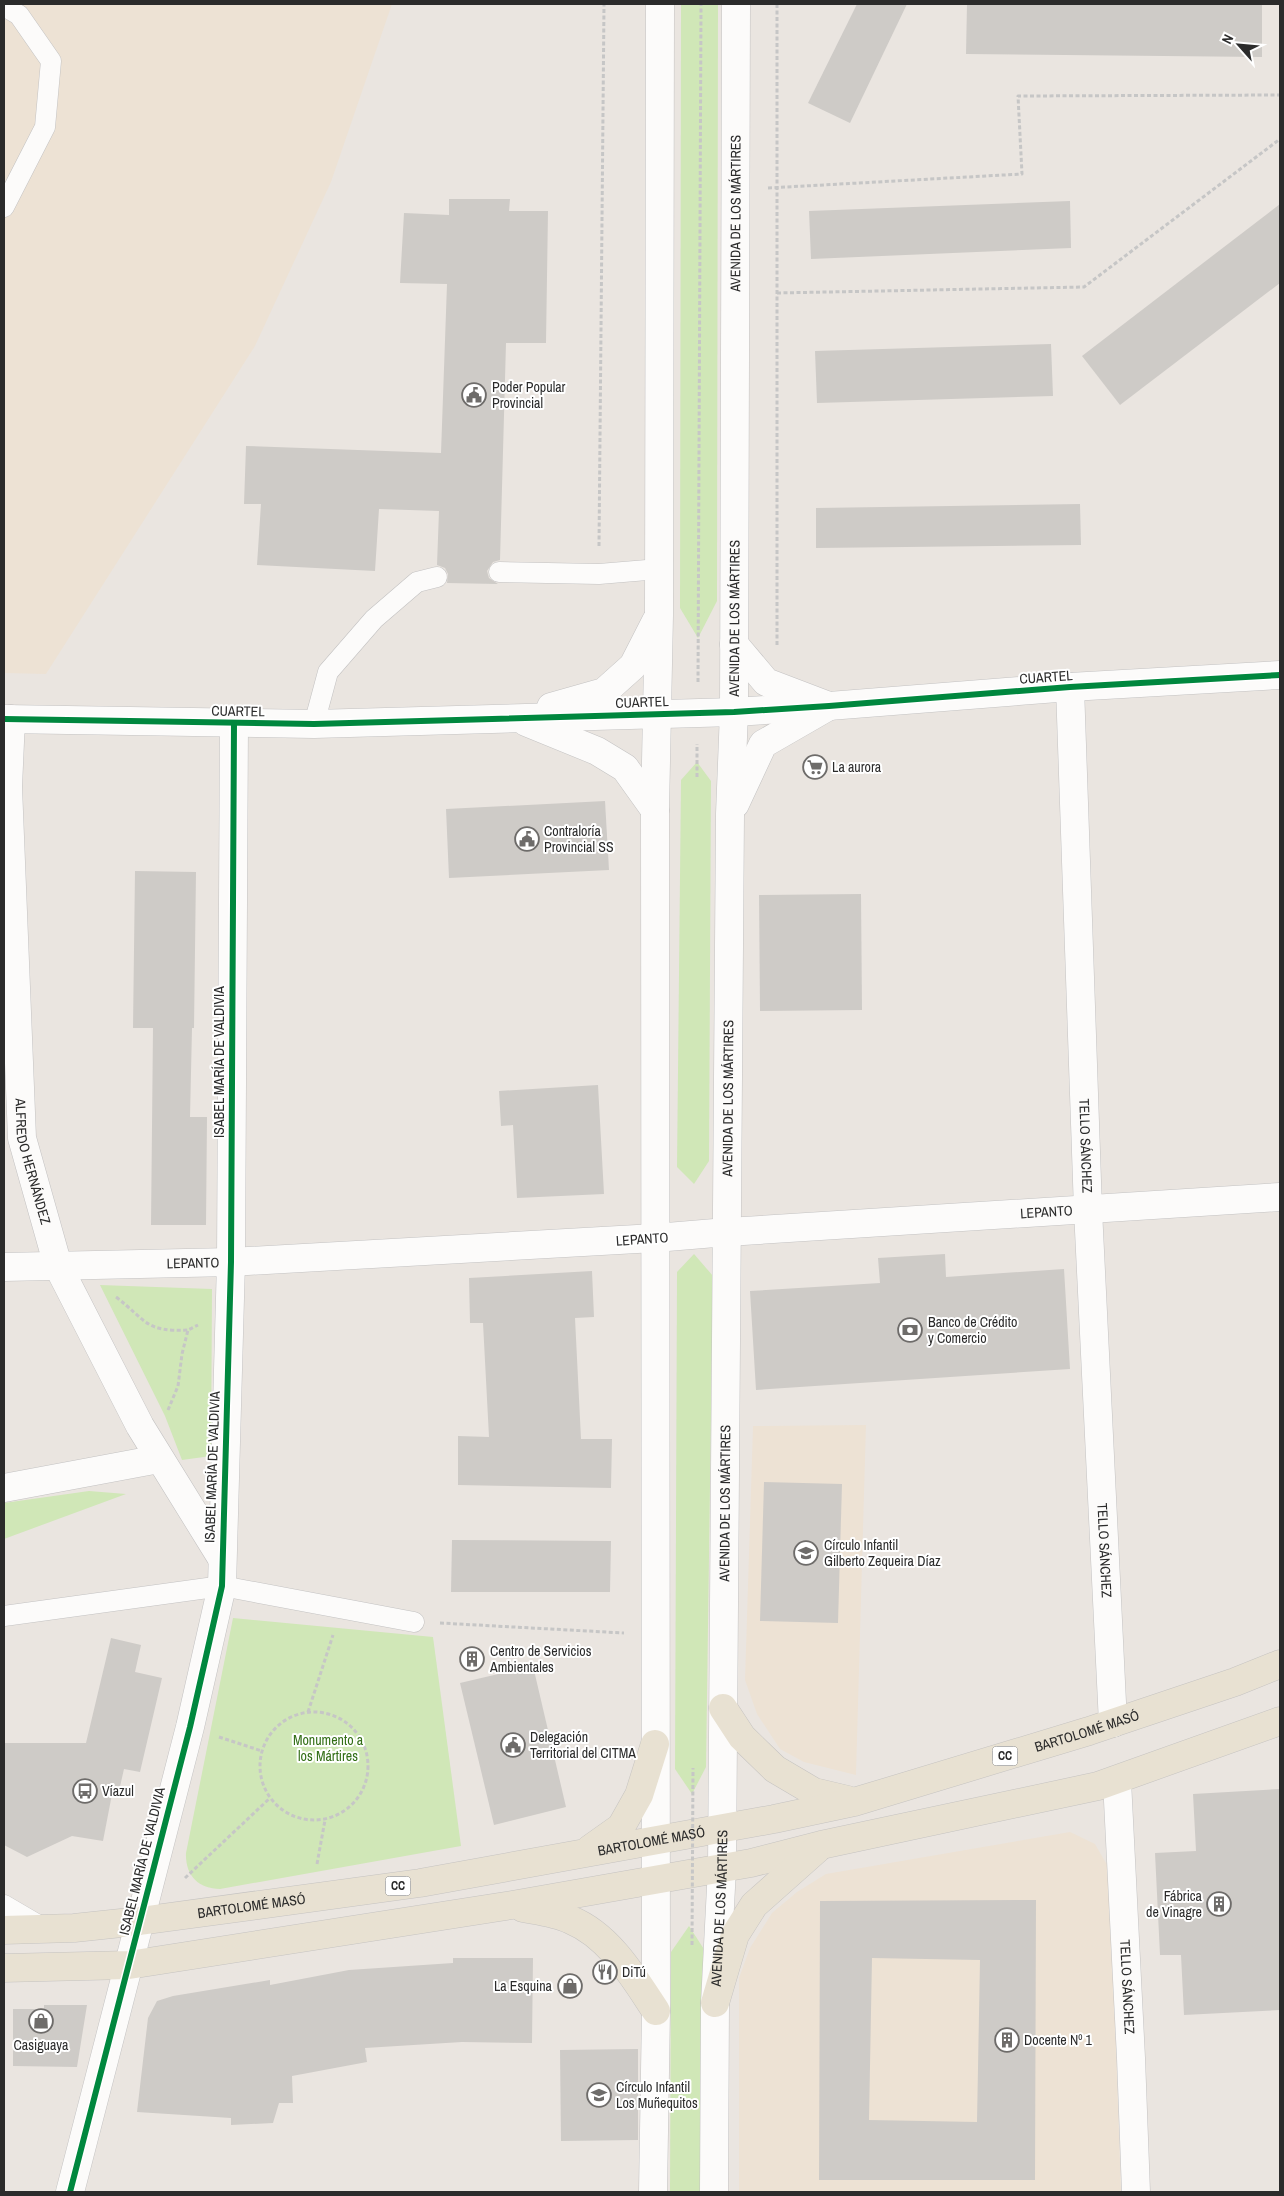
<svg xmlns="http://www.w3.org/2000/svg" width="1284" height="2196" font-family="'Archivo Narrow',sans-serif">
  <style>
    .education { fill: #ede2d4 }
    .green { fill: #d0e7b7 }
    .building { fill: #cecbc7; fill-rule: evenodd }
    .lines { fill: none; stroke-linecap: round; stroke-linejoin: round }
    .lane-casing { stroke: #c3c2c2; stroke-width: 21 }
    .street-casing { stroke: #c3c2c2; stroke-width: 29 }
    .secondary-casing { stroke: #c3c2c2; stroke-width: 29 }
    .primary-casing { stroke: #c5c3c1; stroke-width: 29 }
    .path { stroke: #c6c6c6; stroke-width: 3; stroke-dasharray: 4 2.5; stroke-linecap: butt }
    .lane { stroke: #fcfbfa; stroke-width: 20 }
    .street { stroke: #fcfbfa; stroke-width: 28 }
    .secondary { stroke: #fcfbfa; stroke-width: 28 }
    .primary { stroke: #e8e1d2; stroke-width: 28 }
    .path-bridge { stroke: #c6c6c6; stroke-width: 3; stroke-dasharray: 4 2.5; stroke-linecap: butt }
    .cycleway-casing { stroke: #fff; stroke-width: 9 }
    .cycleway { stroke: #00873e; stroke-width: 6 }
    .labels { text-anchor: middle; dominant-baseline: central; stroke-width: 4; stroke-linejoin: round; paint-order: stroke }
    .shield { fill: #fff; stroke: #6b6b6b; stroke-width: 1 }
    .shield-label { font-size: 12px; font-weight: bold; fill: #2b2b2b }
    .street-label { font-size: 14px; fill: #2b2b2b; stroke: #fff }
    .poi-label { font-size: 14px; fill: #2b2b2b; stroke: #fff; text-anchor: start }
    .park-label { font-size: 14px; fill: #326e16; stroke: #fff }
  </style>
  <rect width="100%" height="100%" fill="#eae5e0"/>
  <!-- education -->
  <g class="education">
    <path d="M4,4H392L331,182L255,346L46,674L4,673Z"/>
    <path d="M866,1425L856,1775L804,1762L780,1749L757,1714L745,1680L753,1426Z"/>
    <path d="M1070,1832L1095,1844L1110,1870L1121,2192H739V1978L750,1948L772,1913L797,1892L826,1874Z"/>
  </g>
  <!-- green -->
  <g class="green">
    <path d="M681,4H718L717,601L698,638L680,608Z"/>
    <path d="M697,762L711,781L709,1161L694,1184L677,1167L681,780Z"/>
    <path d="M694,1254L713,1276L706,1767L692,1794L675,1769L677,1272Z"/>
    <path d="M100,1285L212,1289L211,1456L182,1460L165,1416Z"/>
    <path d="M89,1491L126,1494L4,1539V1503Z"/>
    <path d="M233,1618L433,1637L461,1846L220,1889C198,1889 185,1875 186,1853Z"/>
    <path d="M689,1926L709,1957L706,2192H670L671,1952Z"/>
  </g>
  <!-- building -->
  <g class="building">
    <path d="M857,4H907L850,123L808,103Z"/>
    <path d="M967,4H1262V57L966,54Z"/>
    <path d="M449,199H510L509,211H548L546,343H506L500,560L493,562L487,571L489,578L498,584L447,583L448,574L445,568L437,565L439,511L379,509L375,571L257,565L261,504H244L246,446L441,453L447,284L400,283L404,213L449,215Z"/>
    <path d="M1070,201L1071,248L811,259L809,211Z"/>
    <path d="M1280,204V283L1120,405L1082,356Z"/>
    <path d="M1051,344L1053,396L817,403L815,351Z"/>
    <path d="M1080,504L1081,545L816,548V508Z"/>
    <path d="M605,801L609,870L449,878L446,809Z"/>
    <path d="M135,871L196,872L194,1028H192L190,1117H207L206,1225H151L153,1028H133Z"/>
    <path d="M861,894L862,1010L760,1011L759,895Z"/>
    <path d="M598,1085L604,1194L517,1198L513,1125L501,1126L499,1091Z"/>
    <path d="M945,1254L946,1277L1064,1269L1070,1369L756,1390L750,1291L880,1283L878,1258Z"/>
    <path d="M592,1271L594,1317L575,1318L581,1439H612L611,1488L458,1485V1436L489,1437L483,1323H470L469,1278Z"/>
    <path d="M764,1482L842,1484L838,1623L760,1621Z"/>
    <path d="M452,1540L611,1541L610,1592H451Z"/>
    <path d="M111,1638L141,1645L135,1672L162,1678L140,1772L124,1769L119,1791L113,1789L103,1841L72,1836L27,1857L4,1845V1743H86Z"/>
    <path d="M533,1666L566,1807L494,1825L460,1683Z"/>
    <path d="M1280,1789V2010L1184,2015L1181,1955H1160L1155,1853L1196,1851L1193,1794Z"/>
    <path d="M1036,1900L1035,2180H819L820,1901ZM872,1958L980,1960L977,2122L869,2120Z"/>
    <path d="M453,1958H533L532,2043L462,2042L365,2048L367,2062L292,2076L293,2103H279L273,2123L231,2125V2118L137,2112L148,2018L157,2001L173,1996L270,1980V1985L349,1970L453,1963Z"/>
    <path d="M44,2005H87L77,2067L13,2066V2009H44Z"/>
    <path d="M638,2049V2140L561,2141L560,2050Z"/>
  </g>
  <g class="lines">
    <!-- lane casing -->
    <g class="lane-casing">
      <g id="lane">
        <path d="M4,6L19,15L51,61L45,127L4,207"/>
        <path d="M499,572L599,574L659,569"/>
        <path d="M314,724L328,672L374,619L417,582L437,577"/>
        <path d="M4,1616L222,1586L414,1622"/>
        <path d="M4,1905L45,1929"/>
      </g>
    </g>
    <!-- street casing -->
    <g class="street-casing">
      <g id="street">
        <path id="s1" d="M1070,687L1088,1210L1113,1723"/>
        <path d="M734,712L829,706L1070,687L1280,675"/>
        <path id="s2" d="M11,719L8,787L22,1138L58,1266L140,1426L221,1557"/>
        <path id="s3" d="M727,1232L1280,1197"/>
        <path id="s4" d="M4,1267L231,1262L655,1238"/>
        <path d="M4,1488L159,1459"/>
        <path id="s5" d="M1117,1781L1131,2058L1136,2192"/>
        <path d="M70,2192L190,1727L222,1586L231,1262L234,723"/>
      </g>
    </g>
    <!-- secondary casing -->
    <g class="secondary-casing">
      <g id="secondary">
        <path d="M734,644L766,682L829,706"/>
        <path d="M551,707L604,692L633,666L656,621"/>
        <path d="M4,719L314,724L734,712"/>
        <path d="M526,722L597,751L625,768L655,810"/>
        <path d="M735,804L763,744L829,706"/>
        <path d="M655,1238L727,1232"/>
        <path d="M653,2192L656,2011L655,810L659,615L660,4"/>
        <path id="s6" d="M714,2192L715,2003L722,1868L730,814L734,712L736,4"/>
      </g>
    </g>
    <!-- primary casing -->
    <g class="primary-casing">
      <g id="primary">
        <path d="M723,1708L742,1737L775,1769L814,1792L848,1800"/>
        <path d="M590,1849L621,1827L639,1795L655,1744"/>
        <path d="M523,1908C539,1911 557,1913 571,1920C610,1936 634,1978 656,2011"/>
        <path id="s7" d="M4,1930L74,1928L140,1921L420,1883L774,1819L854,1802L1089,1731L1235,1682L1280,1664"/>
        <path d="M4,1968L129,1965L512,1905L751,1863L821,1845L1098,1786L1280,1721"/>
        <path d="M715,2003L735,1935L754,1905L817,1849"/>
      </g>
    </g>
    <!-- path -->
    <g class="path">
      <path d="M777,4V646"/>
      <path d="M768,188L1022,174L1018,96L1280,95"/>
      <path d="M777,293L1084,287L1280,139"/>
      <path d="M599,546L604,4"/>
      <path d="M698,682L701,4"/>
      <path d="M697,777V744"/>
      <path d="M116,1297C147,1321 145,1332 188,1330"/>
      <path d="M168,1410L178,1386L182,1354L188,1330L198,1325"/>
      <path d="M440,1623L624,1633"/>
      <path d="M308,1712L333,1635"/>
      <circle cx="314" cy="1766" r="54"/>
      <path d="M219,1737L262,1751"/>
      <path d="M317,1864L325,1820"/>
      <path d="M185,1878L270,1798"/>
    </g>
    <!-- lane -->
    <use href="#lane" class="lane"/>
    <!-- street -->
    <use href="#street" class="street"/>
    <!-- secondary -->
    <use href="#secondary" class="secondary"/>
    <!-- primary -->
    <use href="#primary" class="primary"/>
    <!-- path-bridge -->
    <path class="path-bridge" d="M692,1945L693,1768"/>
    <!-- cycleway casing -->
    <g class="cycleway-casing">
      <g id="cycleway">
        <path d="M4,719L314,724L734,712L829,706L1070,687L1280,675"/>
        <path d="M70,2192L190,1727L222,1586L231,1262L234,723"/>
      </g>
    </g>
    <!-- cycleway -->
    <use href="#cycleway" class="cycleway"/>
  </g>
  <!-- icons -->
  <defs>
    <g id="civic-ring" transform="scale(1.25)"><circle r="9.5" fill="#fff" stroke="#6e6c6a" stroke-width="1.5"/><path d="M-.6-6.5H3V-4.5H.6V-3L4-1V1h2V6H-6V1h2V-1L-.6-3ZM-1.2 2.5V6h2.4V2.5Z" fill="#6e6c6a"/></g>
    <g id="supermarket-ring" transform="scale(1.25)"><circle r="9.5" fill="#fff" stroke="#6e6c6a" stroke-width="1.5"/><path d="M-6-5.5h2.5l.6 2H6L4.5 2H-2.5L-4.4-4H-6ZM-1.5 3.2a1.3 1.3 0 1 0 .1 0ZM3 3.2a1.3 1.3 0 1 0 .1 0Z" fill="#6e6c6a"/></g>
    <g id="bank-ring" transform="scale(1.25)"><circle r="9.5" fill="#fff" stroke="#6e6c6a" stroke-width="1.5"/><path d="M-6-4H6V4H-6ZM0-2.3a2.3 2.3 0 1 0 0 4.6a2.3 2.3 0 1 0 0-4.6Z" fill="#6e6c6a"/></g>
    <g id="school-ring" transform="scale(1.25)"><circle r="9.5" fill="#fff" stroke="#6e6c6a" stroke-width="1.5"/><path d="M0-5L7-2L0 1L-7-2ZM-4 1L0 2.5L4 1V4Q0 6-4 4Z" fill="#6e6c6a"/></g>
    <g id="building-ring" transform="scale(1.25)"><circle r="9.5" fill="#fff" stroke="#6e6c6a" stroke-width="1.5"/><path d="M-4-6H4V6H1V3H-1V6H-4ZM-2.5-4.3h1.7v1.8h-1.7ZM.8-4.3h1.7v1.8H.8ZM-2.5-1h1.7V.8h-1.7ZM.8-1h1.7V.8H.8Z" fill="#6e6c6a"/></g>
    <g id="bus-ring" transform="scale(1.25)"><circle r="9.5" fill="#fff" stroke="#6e6c6a" stroke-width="1.5"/><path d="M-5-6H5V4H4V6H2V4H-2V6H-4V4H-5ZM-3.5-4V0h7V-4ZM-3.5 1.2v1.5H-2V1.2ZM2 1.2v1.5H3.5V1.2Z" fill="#6e6c6a"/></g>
    <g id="restaurant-ring" transform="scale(1.25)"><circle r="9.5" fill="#fff" stroke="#6e6c6a" stroke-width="1.5"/><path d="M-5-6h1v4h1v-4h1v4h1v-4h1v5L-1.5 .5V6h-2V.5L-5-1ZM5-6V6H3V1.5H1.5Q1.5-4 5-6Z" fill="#6e6c6a"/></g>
    <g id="shop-ring" transform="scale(1.25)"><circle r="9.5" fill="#fff" stroke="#6e6c6a" stroke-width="1.5"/><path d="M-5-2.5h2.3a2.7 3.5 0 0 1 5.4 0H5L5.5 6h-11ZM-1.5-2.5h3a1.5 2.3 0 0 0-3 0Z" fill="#6e6c6a"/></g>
  </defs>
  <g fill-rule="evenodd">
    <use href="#civic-ring" x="474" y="395"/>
    <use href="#supermarket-ring" x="815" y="767"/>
    <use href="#civic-ring" x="527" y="839"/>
    <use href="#bank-ring" x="910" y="1330"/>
    <use href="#school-ring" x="806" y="1553"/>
    <use href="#building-ring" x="472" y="1659"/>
    <use href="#civic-ring" x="513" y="1745"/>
    <use href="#bus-ring" x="85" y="1791"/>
    <use href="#building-ring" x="1219" y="1904"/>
    <use href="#restaurant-ring" x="605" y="1972"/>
    <use href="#shop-ring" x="570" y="1986"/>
    <use href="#shop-ring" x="41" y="2021"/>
    <use href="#building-ring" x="1007" y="2040"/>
    <use href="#school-ring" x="599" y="2095"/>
  </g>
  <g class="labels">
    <!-- shield labels -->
    <g class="shield">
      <rect x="992.5" y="1746.5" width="25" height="19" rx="4"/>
      <rect x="385.5" y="1876.5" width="25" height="19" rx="4"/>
    </g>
    <g class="shield-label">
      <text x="1005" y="1756">CC</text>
      <text x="398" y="1886">CC</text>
    </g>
    <!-- street labels -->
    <g class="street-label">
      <text stroke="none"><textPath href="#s6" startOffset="1979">AVENIDA DE LOS MÁRTIRES</textPath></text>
      <text stroke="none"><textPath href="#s6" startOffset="1574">AVENIDA DE LOS MÁRTIRES</textPath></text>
      <text transform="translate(1046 677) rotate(-4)">CUARTEL</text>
      <text transform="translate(642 702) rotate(-2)">CUARTEL</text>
      <text transform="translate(238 711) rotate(1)">CUARTEL</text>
      <text transform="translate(219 1062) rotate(-90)">ISABEL MARÍA DE VALDIVIA</text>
      <text stroke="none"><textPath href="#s6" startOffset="1094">AVENIDA DE LOS MÁRTIRES</textPath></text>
      <text stroke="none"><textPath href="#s1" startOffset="459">TELLO SÁNCHEZ</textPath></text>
      <text stroke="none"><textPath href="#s2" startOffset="444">ALFREDO HERNÁNDEZ</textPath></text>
      <text stroke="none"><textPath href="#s3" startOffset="320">LEPANTO</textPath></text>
      <text transform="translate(642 1239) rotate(-4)">LEPANTO</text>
      <text stroke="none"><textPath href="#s4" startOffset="189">LEPANTO</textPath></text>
      <text transform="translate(212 1467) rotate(-88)">ISABEL MARÍA DE VALDIVIA</text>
      <text stroke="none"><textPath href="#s6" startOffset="689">AVENIDA DE LOS MÁRTIRES</textPath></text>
      <text stroke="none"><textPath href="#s1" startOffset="864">TELLO SÁNCHEZ</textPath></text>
      <text stroke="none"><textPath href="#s7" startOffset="1104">BARTOLOMÉ MASÓ</textPath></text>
      <text stroke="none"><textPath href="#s7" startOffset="654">BARTOLOMÉ MASÓ</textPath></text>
      <text transform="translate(142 1861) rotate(-76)">ISABEL MARÍA DE VALDIVIA</text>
      <text stroke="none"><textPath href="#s7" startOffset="249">BARTOLOMÉ MASÓ</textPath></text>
      <text stroke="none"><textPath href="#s6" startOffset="284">AVENIDA DE LOS MÁRTIRES</textPath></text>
      <text stroke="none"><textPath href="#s5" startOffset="206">TELLO SÁNCHEZ</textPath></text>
    </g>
    <!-- poi labels -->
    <g class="poi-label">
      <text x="492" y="387">Poder Popular<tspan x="492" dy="16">Provincial</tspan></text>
      <text x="832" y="767">La aurora</text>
      <text x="544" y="831">Contraloría<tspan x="544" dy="16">Provincial SS</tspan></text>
      <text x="928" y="1322">Banco de Crédito<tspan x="928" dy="16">y Comercio</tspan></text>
      <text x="824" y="1545">Círculo Infantil<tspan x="824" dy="16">Gilberto Zequeira Díaz</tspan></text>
      <text x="490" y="1651">Centro de Servicios<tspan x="490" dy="16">Ambientales</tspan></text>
      <text x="530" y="1737">Delegación<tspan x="530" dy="16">Territorial del CITMA</tspan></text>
      <text x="102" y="1791">Víazul</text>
      <text x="1202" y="1896" text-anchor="end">Fábrica<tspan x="1202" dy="16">de Vinagre</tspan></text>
      <text x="622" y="1972">DiTú</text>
      <text x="552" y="1986" text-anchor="end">La Esquina</text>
      <text x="1024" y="2040">Docente Nº 1</text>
      <text x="41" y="2045" text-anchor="middle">Casiguaya</text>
      <text x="616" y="2087">Círculo Infantil<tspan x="616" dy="16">Los Muñequitos</tspan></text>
    </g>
    <!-- park labels -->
    <g class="park-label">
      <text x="328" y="1740">Monumento a<tspan x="328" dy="16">los Mártires</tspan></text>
    </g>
  </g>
  <!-- border -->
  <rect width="1284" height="2196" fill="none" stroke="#2b2b2b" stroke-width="10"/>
  <!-- north arrow -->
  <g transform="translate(1239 45) rotate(297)" stroke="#ffffff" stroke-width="4" paint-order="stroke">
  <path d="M0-4L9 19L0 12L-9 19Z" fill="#2b2b2b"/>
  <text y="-8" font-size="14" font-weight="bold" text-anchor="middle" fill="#2b2b2b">N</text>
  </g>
</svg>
